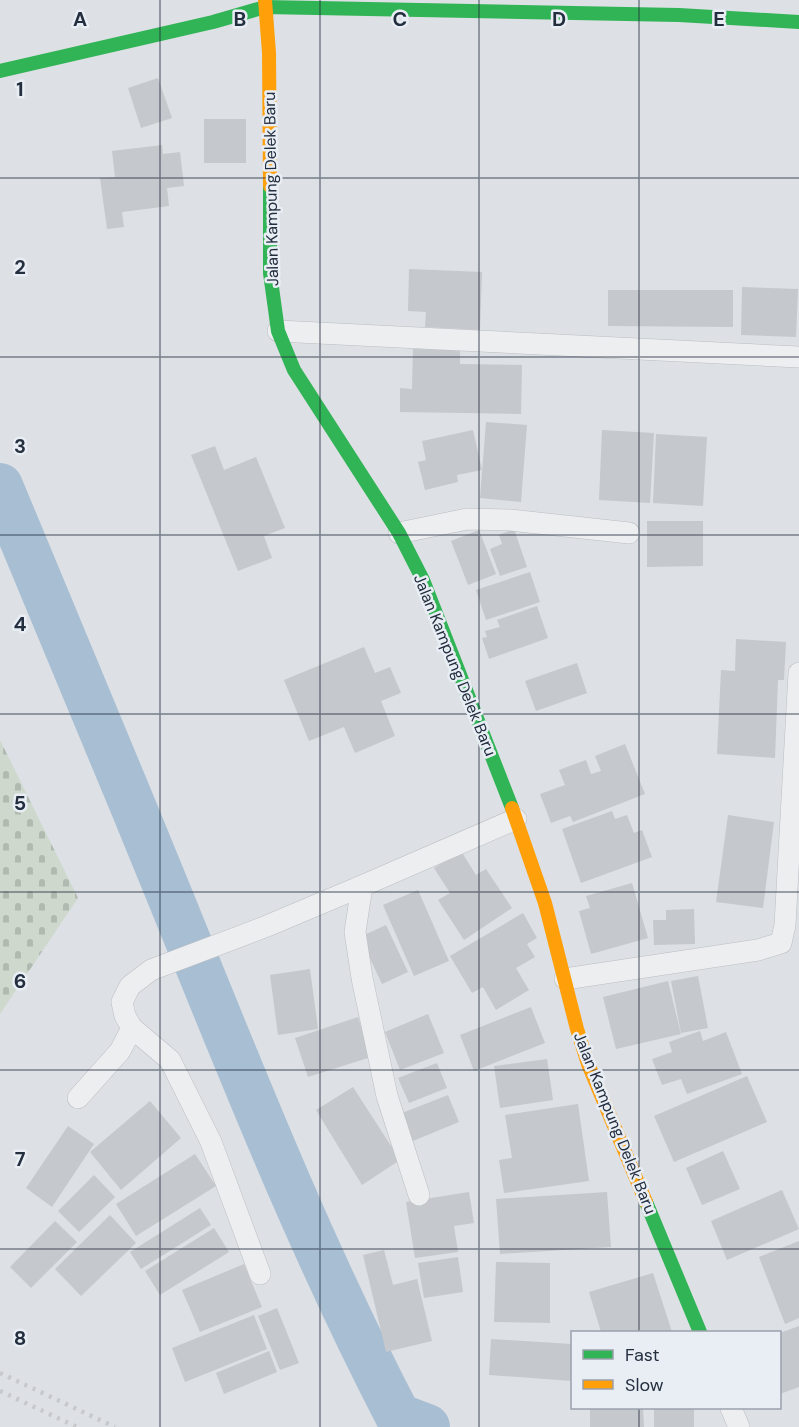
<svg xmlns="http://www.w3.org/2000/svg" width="799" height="1427" font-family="'DM Sans',sans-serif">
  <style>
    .cemetery { fill: url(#cemetery-stones) }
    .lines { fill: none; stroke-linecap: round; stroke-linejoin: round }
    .river { stroke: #a7bed3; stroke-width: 46 }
    .building { fill: #c5c8cc }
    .street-casing { stroke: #bbbec2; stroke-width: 22 }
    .street { stroke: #edeef0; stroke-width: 21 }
    .fast { stroke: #30b455; stroke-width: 14 }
    .slow { stroke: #ff9f0a; stroke-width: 14 }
    .rail { stroke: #c6c8cb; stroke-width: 4.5; stroke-dasharray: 3 6; stroke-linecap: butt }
    .grid { fill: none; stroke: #232e3e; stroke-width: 1.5; stroke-opacity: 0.55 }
    .labels { text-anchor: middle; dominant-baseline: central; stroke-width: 5; stroke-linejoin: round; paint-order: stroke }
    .street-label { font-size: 16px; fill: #232e3e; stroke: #e9eef5 }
    .grid-label { font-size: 20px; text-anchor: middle; font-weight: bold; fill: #232e3e; stroke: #e9eef5; stroke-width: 5; stroke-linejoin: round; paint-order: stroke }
  </style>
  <defs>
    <pattern id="cemetery-stones" width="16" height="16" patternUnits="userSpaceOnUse" patternTransform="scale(1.5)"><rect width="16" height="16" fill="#ced8cd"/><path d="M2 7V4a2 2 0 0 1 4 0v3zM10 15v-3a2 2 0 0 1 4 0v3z" fill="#b1bab1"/></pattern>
  </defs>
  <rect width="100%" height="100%" fill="#dde0e4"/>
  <!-- cemetery -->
  <path class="cemetery" d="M0,740L78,898L0,1014Z"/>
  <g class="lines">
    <!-- river -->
    <path class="river" d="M0,486C57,624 115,761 171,899C242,1074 311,1249 398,1416L427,1427"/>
  </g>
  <!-- building -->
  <g class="building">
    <path d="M158,78L172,118L141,128L128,88Z"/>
    <rect x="204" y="119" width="42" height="44"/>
    <path d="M162,145L163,154L180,152L184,186L167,188L169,206L122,212L124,227L107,229L100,178L115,177L112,151Z"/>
    <path d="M409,269L482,272L480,330L425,327L426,312L408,311Z"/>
    <path d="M742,287L798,289L796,337L741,335Z"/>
    <path d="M608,290H733V327L608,326Z"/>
    <path d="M413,349L460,350V364L522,365L521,414L400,412V388L412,389Z"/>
    <path d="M486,422L527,425L521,502L480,498Z"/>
    <path d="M473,430L482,470L457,475L458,482L425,490L418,462L426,460L422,441Z"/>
    <path d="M602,430L654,433L650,503L599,500Z"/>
    <path d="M656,434L707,437L703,506L653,503Z"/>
    <path d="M215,446L224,470L256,457L285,528L264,536L272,558L238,571L191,455Z"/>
    <path d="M647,521H703V566L647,567Z"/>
    <path d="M514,529L527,567L500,576L490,549L502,544L499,535Z"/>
    <path d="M479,530L496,574L468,585L451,541Z"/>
    <path d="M530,572L540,602L486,620L476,590Z"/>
    <path d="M537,606L548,638L489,659L482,638L487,637L485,631L500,627L497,620Z"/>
    <path d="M736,639L786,642L784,680H778L775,758L717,754L721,670L735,671Z"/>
    <path d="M364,647L375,673L390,667L401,693L381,701L395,736L355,753L344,727L309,741L284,680Z"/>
    <path d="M577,663L587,693L536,711L525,681Z"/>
    <path d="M625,744L645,794L573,822L570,816L551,823L540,794L565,785L559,770L586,760L591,774L601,771L595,756Z"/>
    <path d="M612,811L615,819L627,815L634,833L642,830L652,857L581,883L562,829Z"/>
    <path d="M728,815L774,822L763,908L716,902Z"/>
    <path d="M461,851L476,875L486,869L512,908L464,940L438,900L450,893L434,868Z"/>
    <path d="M632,883L648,938L591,954L579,911L590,908L586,896Z"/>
    <path d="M418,890L449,961L414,976L383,905Z"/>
    <path d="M694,909L695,944L654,945L653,920H666V910Z"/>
    <path d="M523,913L537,938L527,944L535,957L516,968L529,990L496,1010L483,987L472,993L450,956Z"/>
    <path d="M386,925L408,972L382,984L360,937Z"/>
    <path d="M310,969L318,1029L278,1035L270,975Z"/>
    <path d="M698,976L708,1028L681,1033L671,981Z"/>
    <path d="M668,981L681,1034L616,1049L603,997Z"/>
    <path d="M531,1007L545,1043L474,1071L460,1035Z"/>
    <path d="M428,1014L444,1053L400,1070L385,1032Z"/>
    <path d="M358,1017L371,1057L308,1077L295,1038Z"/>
    <path d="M700,1031L703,1041L726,1032L742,1074L687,1094L681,1079L662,1085L652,1059L672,1052L669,1042Z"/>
    <path d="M547,1059L553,1100L500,1108L494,1066Z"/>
    <path d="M437,1063L447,1088L409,1103L398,1078Z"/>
    <path d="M747,1076L767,1122L674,1162L654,1116Z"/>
    <path d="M353,1087L400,1160L362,1185L316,1110Z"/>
    <path d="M448,1095L459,1122L408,1143L397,1115Z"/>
    <path d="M150,1101L181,1138L121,1190L90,1152Z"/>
    <path d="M578,1104L589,1181L504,1193L499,1160L512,1158L505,1115Z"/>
    <path d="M68,1126L94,1144L52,1207L26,1188Z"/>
    <path d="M723,1151L740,1189L702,1205L686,1168Z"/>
    <path d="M195,1154L216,1186L136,1236L116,1204Z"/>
    <path d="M94,1175L115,1197L79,1232L58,1211Z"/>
    <path d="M782,1190L799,1229L727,1260L711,1221Z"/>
    <path d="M469,1192L474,1223L454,1226L458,1252L415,1258L406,1202Z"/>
    <path d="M607,1192L611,1247L500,1254L496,1199Z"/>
    <path d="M200,1208L211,1225L141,1269L130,1252Z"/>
    <path d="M110,1215L136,1243L81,1296L55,1269Z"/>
    <path d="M55,1221L77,1242L31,1288L10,1267Z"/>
    <path d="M214,1228L229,1252L160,1295L145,1271Z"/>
    <path d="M799,1241V1318L785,1324L759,1257Z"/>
    <path d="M384,1250L393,1285L417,1279L432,1341L386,1352L363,1255Z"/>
    <path d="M458,1257L463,1292L424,1298L418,1263Z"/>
    <path d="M496,1262L550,1263V1323L494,1322Z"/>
    <path d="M244,1264L262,1307L200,1332L182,1290Z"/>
    <path d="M653,1273L672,1332H601L589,1292Z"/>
    <path d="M277,1308L299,1363L280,1370L258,1316Z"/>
    <path d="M254,1315L267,1349L185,1382L172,1348Z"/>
    <path d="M799,1326V1387L780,1394V1333Z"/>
    <path d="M491,1339L572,1344V1381L489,1375Z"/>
    <path d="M269,1351L277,1372L224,1394L216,1373Z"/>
    <path d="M590,1408H643L644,1427H590Z"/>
    <rect x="654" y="1408" width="40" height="19"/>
  </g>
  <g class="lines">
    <!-- street casing -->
    <g class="street-casing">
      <g id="street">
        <path d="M278,331L799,357"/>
        <path d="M399,533L467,519L510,520L629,533"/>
        <path d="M362,886L355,932L362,978L387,1096L419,1195"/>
        <path d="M565,979L758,950L781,943L785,925L799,673"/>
        <path d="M78,1098L120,1051L132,1028"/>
        <path d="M260,1274L211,1142L170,1060L132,1028L125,1016L122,1002L130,986L151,970L267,926L362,886L516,819"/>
        <path d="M731,1408L739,1427"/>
      </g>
    </g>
    <!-- street -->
    <use href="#street" class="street"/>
    <!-- fast -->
    <g class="fast">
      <path d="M0,71L213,22L265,7L679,15L799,22"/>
      <path d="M270,186V273L278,331L294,370L399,533L423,580L512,808"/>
      <path d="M646,1202L700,1332"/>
    </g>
    <!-- slow -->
    <g class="slow">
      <path d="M265,0L269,53L270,186"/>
      <path d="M512,808L545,903L577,1029L588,1064L646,1202"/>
    </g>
    <!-- rail -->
    <g class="rail">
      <path d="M0,1373L115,1427"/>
      <path d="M0,1391L77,1427"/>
    </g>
  </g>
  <!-- grid -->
  <path class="grid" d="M160,0V1427M320,0V1427M479,0V1427M639,0V1332M0,178H799M0,357H799M0,535H799M0,714H799M0,892H799M0,1070H799M0,1249H799M639,1408V1427"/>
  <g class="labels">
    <!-- street labels -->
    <g class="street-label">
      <text transform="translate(271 189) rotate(-91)">Jalan Kampung Delek Baru</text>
      <text transform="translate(455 665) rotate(68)">Jalan Kampung Delek Baru</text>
      <text transform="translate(615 1123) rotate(68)">Jalan Kampung Delek Baru</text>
    </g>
  </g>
  <g class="grid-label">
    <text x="80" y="26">A</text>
    <text x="240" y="26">B</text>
    <text x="400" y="26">C</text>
    <text x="559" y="26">D</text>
    <text x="719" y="26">E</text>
    <text x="20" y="96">1</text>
    <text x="20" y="274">2</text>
    <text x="20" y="453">3</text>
    <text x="20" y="631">4</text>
    <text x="20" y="810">5</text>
    <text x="20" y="988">6</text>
    <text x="20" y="1166">7</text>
    <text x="20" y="1345">8</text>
  </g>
  <!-- legend -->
  <rect x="571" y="1331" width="210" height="78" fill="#e9eef5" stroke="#9aa1ac" stroke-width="1.5"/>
  <rect x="583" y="1350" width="30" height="9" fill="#30b455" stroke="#9aa1ac" stroke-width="1.5"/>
  <text x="625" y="1361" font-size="18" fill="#232e3e">Fast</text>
  <rect x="583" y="1380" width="30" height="9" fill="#ff9f0a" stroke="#9aa1ac" stroke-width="1.5"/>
  <text x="625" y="1391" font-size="18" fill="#232e3e">Slow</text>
</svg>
